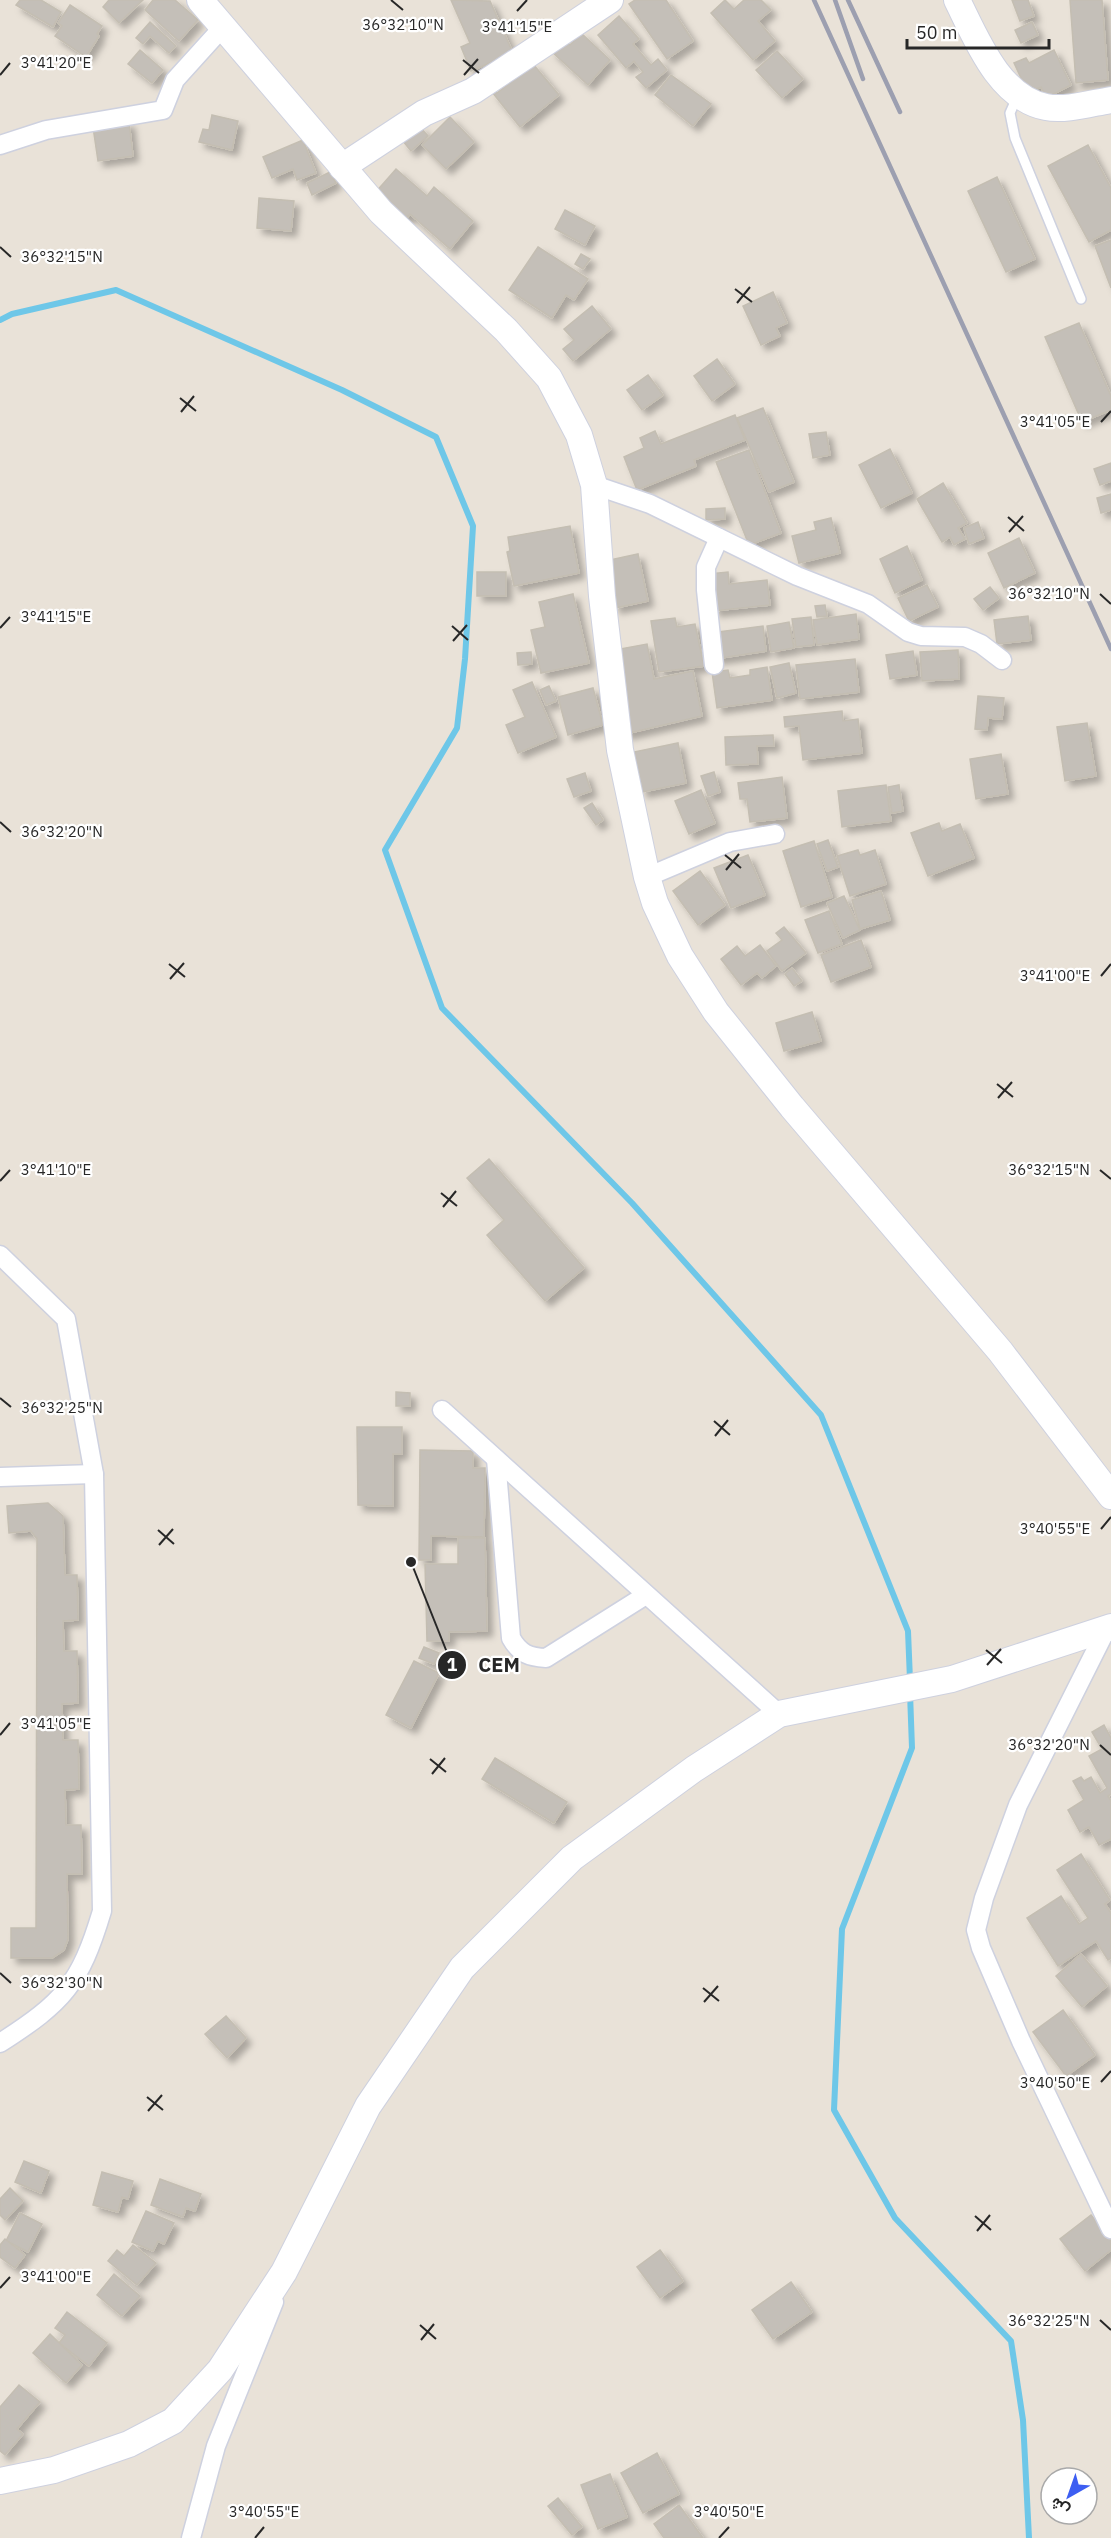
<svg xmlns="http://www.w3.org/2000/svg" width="1111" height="2538" font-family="'IBM Plex Sans',Vazirmatn,sans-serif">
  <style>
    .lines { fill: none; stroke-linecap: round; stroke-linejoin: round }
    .stream { stroke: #6ec7e8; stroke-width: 6 }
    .building { fill: #c4bfb8; stroke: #c4beb2; stroke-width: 1.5; filter: url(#shadow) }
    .lane-casing { stroke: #ced1df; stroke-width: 12 }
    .street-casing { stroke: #ced1df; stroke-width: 21 }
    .secondary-casing { stroke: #ced1df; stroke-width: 28 }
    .lane { stroke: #fff; stroke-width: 9 }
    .street { stroke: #fff; stroke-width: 18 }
    .secondary { stroke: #fff; stroke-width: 26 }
    .rail { stroke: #9c9fb0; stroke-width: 4.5 }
    .ticks { fill: none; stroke: #272727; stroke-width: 2 }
    .ticks-label { font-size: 15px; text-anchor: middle; fill: #272727; stroke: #fff; stroke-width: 4.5; stroke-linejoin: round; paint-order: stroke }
    .leader { fill: none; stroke: #272727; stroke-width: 2 }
    .callout-dot { fill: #272727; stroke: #fff; stroke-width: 2 }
    .mark-label { font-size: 18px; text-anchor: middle; font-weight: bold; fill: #fff }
    .callout-label { font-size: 20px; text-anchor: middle; font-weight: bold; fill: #272727; stroke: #fff; stroke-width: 4.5; stroke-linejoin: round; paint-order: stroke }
  </style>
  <defs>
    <filter id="shadow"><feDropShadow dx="5.5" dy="5.5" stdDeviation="3" flood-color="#0004"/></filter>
  </defs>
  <rect width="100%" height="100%" fill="#e9e2d8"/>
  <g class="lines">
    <!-- stream -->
    <g class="stream">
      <path d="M0,320L12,314L116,290L342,390L436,437L473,526L465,659L457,728L385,850L442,1008L632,1203L821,1415L908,1631L910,1680"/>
      <path d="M910,1693L912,1748L842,1929L834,2110L895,2218L1011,2341L1023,2420L1029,2538"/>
    </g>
  </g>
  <!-- building -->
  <g class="building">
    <path d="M20,0H41L61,12L53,27L16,5Z"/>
    <path d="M109,0H143L119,23L103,7Z"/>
    <path d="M153,0H175L198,20L179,41L145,10Z"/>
    <path d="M451,0L490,1L513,53L471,71L461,47L470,43Z"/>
    <path d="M635,0H666L693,41L667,59L629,4Z"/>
    <path d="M725,0L734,9L744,0H761L771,10L758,21L775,41L753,60L711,13Z"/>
    <path d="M1012,0H1028L1034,16L1020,21Z"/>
    <path d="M1070,0H1102L1108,80L1076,83Z"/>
    <path d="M70,5L102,26L97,34L99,36L86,57L55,36L62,26L58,23Z"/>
    <path d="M619,16L639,39L633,44L651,65L658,59L667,70L646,88L636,77L643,72L634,61L626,68L598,35Z"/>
    <path d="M150,22L176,46L169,53L150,36L143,44L136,38Z"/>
    <path d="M1032,22L1038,35L1021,43L1015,30Z"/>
    <path d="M581,33L610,60L588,85L551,51L562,38L570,45Z"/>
    <path d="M140,50L163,70L152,83L128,64Z"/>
    <path d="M1054,50L1071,85L1046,98L1041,87L1028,93L1014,63L1026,58L1029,63Z"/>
    <path d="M777,51L803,79L782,98L756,70Z"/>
    <path d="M533,64L559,95L520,127L492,92L495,90L497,93Z"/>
    <path d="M671,75L711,104L693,126L655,95Z"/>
    <path d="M212,115L238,121L232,150L199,142L203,129L209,130Z"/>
    <path d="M450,117L474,142L446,169L422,145Z"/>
    <path d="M129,122L133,156L98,161L93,127Z"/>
    <path d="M420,127L428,136L411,151L403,141Z"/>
    <path d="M303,140L316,173L297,180L293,169L272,178L263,157Z"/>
    <path d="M1088,145L1111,188V230L1089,242L1048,166Z"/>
    <path d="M396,169L427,196L434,187L473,221L450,249L410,214L406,219L375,193Z"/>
    <path d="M330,172L336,183L312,195L307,183Z"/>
    <path d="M997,177L1035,259L1006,272L968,191Z"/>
    <path d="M259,198L294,201L291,231L257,228Z"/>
    <path d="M565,210L595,226L585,245L555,229Z"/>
    <path d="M1111,240V288L1095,246Z"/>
    <path d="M538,247L588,279L574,300L566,295L552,318L509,290Z"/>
    <path d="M581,254L590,259L583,269L575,264Z"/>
    <path d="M773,292L787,323L776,328L780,336L761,345L743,306Z"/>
    <path d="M592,306L611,329L573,361L563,349L574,340L564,329Z"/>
    <path d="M1079,323L1111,396V410L1082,422L1045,337Z"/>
    <path d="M717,359L735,384L712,401L694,376Z"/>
    <path d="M648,375L663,395L642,410L627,390Z"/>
    <path d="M763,408L794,482L769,492L737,418Z"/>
    <path d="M735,415L745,440L694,460L696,466L637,490L624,457L644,448L640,438L655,431L661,444Z"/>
    <path d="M826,432L830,455L813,458L809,434Z"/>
    <path d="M890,449L912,493L881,508L859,465Z"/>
    <path d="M749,450L781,533L749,545L716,462Z"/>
    <path d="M1111,463V481L1100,485L1094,469Z"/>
    <path d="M943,483L967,523L958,528L965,539L954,545L950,537L942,542L917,499Z"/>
    <path d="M1111,494V510L1101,513L1097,498Z"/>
    <path d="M725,508V519L706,520V509Z"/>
    <path d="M831,518L840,553L799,563L792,536L816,530L814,522Z"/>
    <path d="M978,522L984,538L969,544L964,528Z"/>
    <path d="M570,526L579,573L514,586L507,552L510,551L508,537Z"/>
    <path d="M1019,538L1035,573L1004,588L988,553Z"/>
    <path d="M907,546L922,580L895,593L880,559Z"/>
    <path d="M638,554L648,601L615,608L605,561Z"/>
    <rect x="477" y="572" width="29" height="24"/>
    <path d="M728,572L729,584L767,580L770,605L714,611L709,574Z"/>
    <path d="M927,585L938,607L909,621L898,598Z"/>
    <path d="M990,587L999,598L983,610L974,599Z"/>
    <path d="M573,594L589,663L541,673L531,630L545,627L539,602Z"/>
    <path d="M825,605L827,616L817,617L815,606Z"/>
    <path d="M856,614L859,639L817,645L813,620Z"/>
    <path d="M1028,616L1031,640L997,644L994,620Z"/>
    <path d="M811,617L814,645L796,647L792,619Z"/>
    <path d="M675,618L677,627L695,624L704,666L659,672L651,621Z"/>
    <path d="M789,622L794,648L771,652L767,626Z"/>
    <path d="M763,626L766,651L715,659L711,633Z"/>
    <path d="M647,644L654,679L693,671L702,716L625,734L609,651Z"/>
    <path d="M958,650L959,679L922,681L920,652Z"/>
    <path d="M913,651L917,675L890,679L886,655Z"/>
    <path d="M531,652L532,664L518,665L517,653Z"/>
    <path d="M855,659L859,692L800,699L796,665Z"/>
    <path d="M789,663L796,693L777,698L770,667Z"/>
    <path d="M767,667L772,700L717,708L712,672L728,670L730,678L750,675V670Z"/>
    <path d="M532,682L556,737L518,753L506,725L525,717L513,690Z"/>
    <path d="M549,686L556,701L546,705L540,690Z"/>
    <path d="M593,688L603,725L568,735L558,697Z"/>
    <path d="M978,696L1004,698L1002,719L988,718L987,730L975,729Z"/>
    <path d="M842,711L843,721L858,719L862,753L803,760L799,726L785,727L784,717Z"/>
    <path d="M1087,723L1096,776L1065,781L1057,727Z"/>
    <path d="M773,735L774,746H757L758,764L726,765L725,737Z"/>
    <path d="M678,743L686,783L642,792L634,752Z"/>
    <path d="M1001,754L1008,794L976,799L970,759Z"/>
    <path d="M714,772L720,792L708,796L701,776Z"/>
    <path d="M585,773L591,791L574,797L567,779Z"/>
    <path d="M782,777L787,818L750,822L747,799H740L738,783Z"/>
    <path d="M886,785L891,821L842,827L838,791Z"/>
    <path d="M899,785L903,811L892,813L888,787Z"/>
    <path d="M701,790L715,823L689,834L675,801Z"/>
    <path d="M592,803L603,820L596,825L584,808Z"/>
    <path d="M939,823L942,831L960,824L974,858L928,876L911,833Z"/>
    <path d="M828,840L838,867L827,871L817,844Z"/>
    <path d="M814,841L832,897L801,907L783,851Z"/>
    <path d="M858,850L860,855L875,850L886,884L850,896L837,856Z"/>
    <path d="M748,855L765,895L731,908L714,868Z"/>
    <path d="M700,871L725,905L698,925L673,891Z"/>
    <path d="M881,891L890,920L860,929L852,900Z"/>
    <path d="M844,896L860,930L843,938L827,903Z"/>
    <path d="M829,911L842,944L818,953L805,920Z"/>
    <path d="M784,927L806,953L782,971L767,951L782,940L776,933Z"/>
    <path d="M861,940L871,967L831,982L821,955Z"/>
    <path d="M760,945L776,966L762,978L757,973L741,985L721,959L737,946L745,956Z"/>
    <path d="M792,968L802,981L794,986L785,974Z"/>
    <path d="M812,1012L821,1041L784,1051L776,1023Z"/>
    <path d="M489,1159L584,1268L545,1301L487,1235L504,1220L467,1178Z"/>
    <path d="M396,1392L410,1393V1406H396Z"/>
    <path d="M357,1427H402V1454H393V1506L358,1505Z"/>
    <path d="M420,1450L473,1451V1468H485L484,1537L431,1536V1560H419Z"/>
    <path d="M48,1503L63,1516L65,1575H77L78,1620L63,1621L64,1651H77L78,1703L62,1704L63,1740H78L79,1789L65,1790L66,1825H81L82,1874H67L68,1939L64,1950L52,1958H11V1928H36L37,1539L31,1531L9,1533L7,1506Z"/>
    <path d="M458,1538H485L487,1631L449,1632V1641H427L425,1564H458Z"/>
    <path d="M424,1647L439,1653L434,1664L419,1658Z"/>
    <path d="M414,1661L439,1673L411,1728L386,1715Z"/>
    <path d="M1104,1725L1111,1738V1794L1108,1796L1111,1801V1839L1099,1845L1089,1827L1080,1832L1068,1810L1084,1800L1073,1781L1081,1777L1084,1781L1091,1777L1100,1793L1107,1788L1089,1756L1102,1749L1092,1732Z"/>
    <path d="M495,1758L567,1802L554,1823L482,1779Z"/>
    <path d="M1081,1854L1110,1900L1105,1904L1111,1913V1958L1108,1960L1096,1941L1058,1966L1027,1918L1061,1896L1079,1924L1088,1918L1057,1870Z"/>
    <path d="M1081,1954L1107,1986L1082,2007L1056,1976Z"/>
    <path d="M1063,2010L1095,2055L1066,2076L1033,2032Z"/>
    <path d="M226,2016L246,2038L227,2058L205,2034Z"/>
    <path d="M24,2161L49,2171L41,2193L15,2182Z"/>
    <path d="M102,2172L133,2181L128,2199L122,2197L118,2212L93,2205Z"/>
    <path d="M160,2179L201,2194L195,2211L186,2208L183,2217L151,2205Z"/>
    <path d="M10,2188L23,2201L5,2220L0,2215V2199Z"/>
    <path d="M146,2211L174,2223L164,2244L158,2241L153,2251L132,2242Z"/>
    <path d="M20,2213L42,2224L28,2252L6,2241Z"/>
    <path d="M1091,2215L1111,2240V2250L1085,2271L1060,2239Z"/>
    <path d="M5,2239L25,2255L15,2268L0,2257V2245Z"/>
    <path d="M133,2245L156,2263L137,2285L108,2261L117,2250L124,2256Z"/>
    <path d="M660,2250L683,2281L660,2298L637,2267Z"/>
    <path d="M114,2274L140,2296L122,2316L97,2295Z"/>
    <path d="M791,2282L812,2312L773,2339L752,2310Z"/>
    <path d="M67,2312L107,2343L89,2366L59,2343L65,2335L55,2328Z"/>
    <path d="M50,2334L82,2365L66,2383L33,2353Z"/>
    <path d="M19,2385L40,2402L17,2429L23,2434L5,2455L0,2451V2407Z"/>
    <path d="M657,2453L679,2494L643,2513L621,2473Z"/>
    <path d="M610,2474L627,2517L598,2529L581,2485Z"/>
    <path d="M558,2498L582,2527L572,2535L548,2506Z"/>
    <path d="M679,2505L703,2538H664L654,2524Z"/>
  </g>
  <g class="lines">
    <!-- lane casing -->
    <g class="lane-casing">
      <path id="lane" d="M1018,95L1010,113L1015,138L1081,299"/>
    </g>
    <!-- street casing -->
    <g class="street-casing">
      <g id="street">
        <path d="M0,145L46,130L163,110L175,80L222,28"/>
        <path d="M594,485L650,504L797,576L868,604L908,632L921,636L965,637L981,644L1002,660"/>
        <path d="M714,665L706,590V567L719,538"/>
        <path d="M647,877L730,842L775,834"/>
        <path d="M0,1255L66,1319L94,1474L102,1911C80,1984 64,2002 0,2043"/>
        <path d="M442,1410L779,1714"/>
        <path d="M496,1459L511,1638C520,1654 529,1657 546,1658L646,1595"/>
        <path d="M0,1477L94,1474"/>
        <path d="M1107,1628L1018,1805L984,1898L976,1930L981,1948L1021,2041L1111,2229"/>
        <path d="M191,2538L216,2446L274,2302"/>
      </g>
    </g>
    <!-- secondary casing -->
    <g class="secondary-casing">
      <g id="secondary">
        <path d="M200,0L381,212L506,330L549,378L579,435L594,485L602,596L620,750L647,877L655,903L680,956L716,1012L792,1107L1000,1351L1111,1496"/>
        <path d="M957,0C976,38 999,98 1046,107C1065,111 1092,103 1111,100"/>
        <path d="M342,167L424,113L473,91L610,0"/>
        <path d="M0,2481L54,2470L129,2444L173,2421L220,2370L284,2272L368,2106L462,1968L572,1858L694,1769L779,1714L952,1679L1111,1627"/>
      </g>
    </g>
    <!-- lane -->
    <use href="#lane" class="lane"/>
    <!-- street -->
    <use href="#street" class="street"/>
    <!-- secondary -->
    <use href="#secondary" class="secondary"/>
    <!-- rail -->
    <g class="rail">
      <path d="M814,0L1111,649"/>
      <path d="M835,0L863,79"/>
      <path d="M848,0L900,112"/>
    </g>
  </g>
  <!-- ticks -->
  <path class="ticks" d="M391,0L403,10M517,11L527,0M463,60L479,73M0,75L10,63M464,75L478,59M0,247L11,257M735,289L752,302M737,303L750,287M180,398L196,411M181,412L194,396M1101,422L1111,411M1008,517L1024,531M1009,532L1023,516M1100,594L1111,604M452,626L468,640M0,628L10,617M453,641L467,625M0,822L11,832M725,855L741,868M726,870L739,854M169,964L185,977M1101,976L1111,964M170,979L184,963M997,1084L1013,1097M998,1098L1012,1082M1100,1170L1111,1179M0,1181L10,1170M441,1193L457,1206M443,1207L456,1191M0,1398L11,1407M714,1421L730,1435M715,1436L728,1420M1101,1529L1111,1517M158,1530L174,1544M159,1545L173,1529M986,1650L1002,1663M987,1665L1001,1649M0,1735L10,1723M1100,1745L1111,1755M430,1759L446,1772M432,1774L445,1758M0,1973L11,1983M703,1988L719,2001M704,2002L718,1986M1101,2082L1111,2071M147,2097L163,2110M148,2111L162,2095M975,2216L991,2230M977,2231L990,2215M0,2288L10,2277M1100,2320L1111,2330M420,2325L436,2339M421,2340L434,2324M255,2538L264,2527M719,2538L729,2527"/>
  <g class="ticks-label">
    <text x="403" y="30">36°32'10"N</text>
    <text x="517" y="32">3°41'15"E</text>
    <text x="56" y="68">3°41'20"E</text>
    <text x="62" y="262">36°32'15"N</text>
    <text x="1055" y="427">3°41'05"E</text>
    <text x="1049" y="599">36°32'10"N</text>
    <text x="56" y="622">3°41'15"E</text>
    <text x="62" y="837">36°32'20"N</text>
    <text x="1055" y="981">3°41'00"E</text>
    <text x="1049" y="1175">36°32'15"N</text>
    <text x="56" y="1175">3°41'10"E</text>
    <text x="62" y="1413">36°32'25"N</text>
    <text x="1055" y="1534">3°40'55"E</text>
    <text x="56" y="1729">3°41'05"E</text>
    <text x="1049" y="1750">36°32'20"N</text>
    <text x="62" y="1988">36°32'30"N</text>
    <text x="1055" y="2088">3°40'50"E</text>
    <text x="56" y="2282">3°41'00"E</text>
    <text x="1049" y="2326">36°32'25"N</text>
    <text x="264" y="2517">3°40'55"E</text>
    <text x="729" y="2517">3°40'50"E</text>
  </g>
  <!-- callouts -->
  <path class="leader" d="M411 1562L452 1665"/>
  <g class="callout-dot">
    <circle cx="411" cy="1562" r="6"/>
    <circle cx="452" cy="1665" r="15"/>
  </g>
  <g class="mark-label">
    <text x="452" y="1671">1</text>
  </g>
  <g class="callout-label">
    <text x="499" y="1672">CEM</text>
  </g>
  <!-- north arrow -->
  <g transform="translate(1069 2496) rotate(220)"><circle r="28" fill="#ffffff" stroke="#a9a9a9" stroke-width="1.5"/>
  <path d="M0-4.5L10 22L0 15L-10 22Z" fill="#3d5ef2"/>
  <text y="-9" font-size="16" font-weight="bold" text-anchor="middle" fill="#272727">ش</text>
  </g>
  <!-- scale -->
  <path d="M907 39v9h142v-9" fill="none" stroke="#272727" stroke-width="3"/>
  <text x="916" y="39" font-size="18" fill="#272727" stroke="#ffffff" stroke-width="4.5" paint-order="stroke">50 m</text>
</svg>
